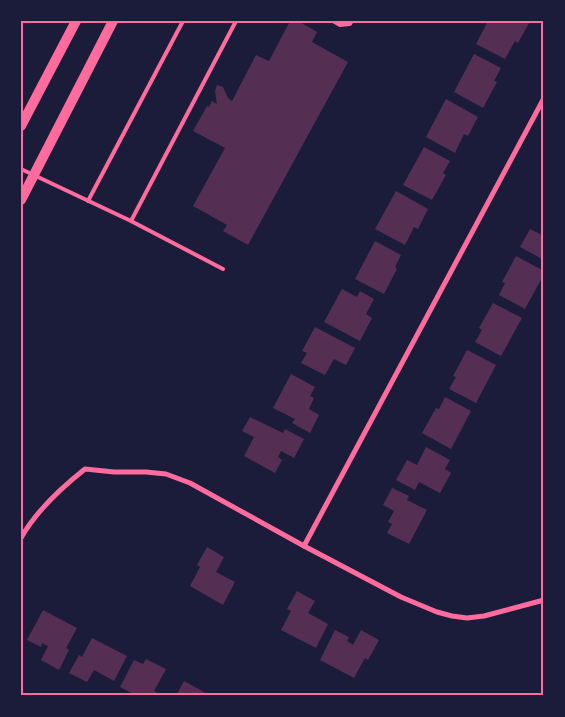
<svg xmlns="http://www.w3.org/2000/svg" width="565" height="717" font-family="'Varela Round',sans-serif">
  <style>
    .building { fill: #542f53 }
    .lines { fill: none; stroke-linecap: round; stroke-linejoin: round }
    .service { stroke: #ff6b9d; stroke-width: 4 }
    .minor { stroke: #ff6b9d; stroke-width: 5 }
    .secondary { stroke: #ff6b9d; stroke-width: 10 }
    .neatline { fill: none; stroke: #ff6b9d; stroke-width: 2 }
  </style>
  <rect width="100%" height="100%" fill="#1b1b3a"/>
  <!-- building -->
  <g class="building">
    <path d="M290,21H298L317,32L312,42L348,62L248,245L223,231L227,225L193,206L225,148L193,131L207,106L209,107L212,101L217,104L215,91L217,85L223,87L228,98L232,101L256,55L269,61Z"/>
    <path d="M488,21H525L529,23L518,43L515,41L505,59L476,44Z"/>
    <path d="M474,54L501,68L494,81L497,82L483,108L454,92Z"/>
    <path d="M446,99L478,117L468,136L464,134L455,153L426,137Z"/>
    <path d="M424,147L450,161L443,173L446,175L432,200L403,185Z"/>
    <path d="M396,191L428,209L418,229L414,227L405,245L375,229Z"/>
    <path d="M530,229L544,236V260L520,247Z"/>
    <path d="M375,241L401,255L395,267L397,269L384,294L355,279Z"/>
    <path d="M516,256L544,271V274L525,309L499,295L505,283L502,282Z"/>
    <path d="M342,289L357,297L360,291L374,299L366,314L372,318L360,341L324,322Z"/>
    <path d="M493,303L522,318L501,356L475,342L482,330L479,328Z"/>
    <path d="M315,327L355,348L346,365L334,359L325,375L301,363L307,353L302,351Z"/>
    <path d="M467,350L496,365L476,403L449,389L456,377L453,376Z"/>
    <path d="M291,374L315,387L310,396L314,398L309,409L319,415L310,433L292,423L295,419L273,408Z"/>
    <path d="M445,397L471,411L451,449L422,433L436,408L439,409Z"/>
    <path d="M250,417L283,433L285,429L304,439L294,458L281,451L278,457L282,460L275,473L244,456L254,437L242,431Z"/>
    <path d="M426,447L450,460L445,469L451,473L440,493L419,482L415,490L396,480L407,460L417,465Z"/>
    <path d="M392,488L409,496L407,500L427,510L409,544L387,533L392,524L388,522L394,511L383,505Z"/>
    <path d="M207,547L224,557L216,572L235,582L223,605L190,586L200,567L197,565Z"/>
    <path d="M297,591L315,601L308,613L328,624L316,648L281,630L291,611L287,609Z"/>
    <path d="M43,610L77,628L66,648L69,650L59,670L41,660L48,646L42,643L41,647L27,640Z"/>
    <path d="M335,630L349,637L347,641L353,645L361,630L379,640L368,660L365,658L354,678L320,660Z"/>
    <path d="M92,638L127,656L114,681L94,670L87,682L69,673L79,655L82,657Z"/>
    <path d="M146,659L166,669L154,691L163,696H137L120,687L134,660L143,664Z"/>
    <path d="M184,681L211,696H176Z"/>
  </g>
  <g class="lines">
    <!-- service -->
    <g class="service">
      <path d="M333,21L340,25L350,24L352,21"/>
      <path d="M21,169L131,221L223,269"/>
      <path d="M88,201L183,21"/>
      <path d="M131,221L236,21"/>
    </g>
    <!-- minor -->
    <g class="minor">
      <path d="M21,538C36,511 61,488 85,469L114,472H146L166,474L190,483L304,546L401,597L437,612L452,616L467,618L484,616L544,600"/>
      <path d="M304,546L544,98"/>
    </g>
    <!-- secondary -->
    <g class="secondary">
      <path d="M21,126L76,21"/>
      <path d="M21,200L113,21"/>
    </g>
  </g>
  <!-- border -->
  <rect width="565" height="717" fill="none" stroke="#1b1b3a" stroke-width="45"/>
  <rect x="22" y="22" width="520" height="672" class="neatline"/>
</svg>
